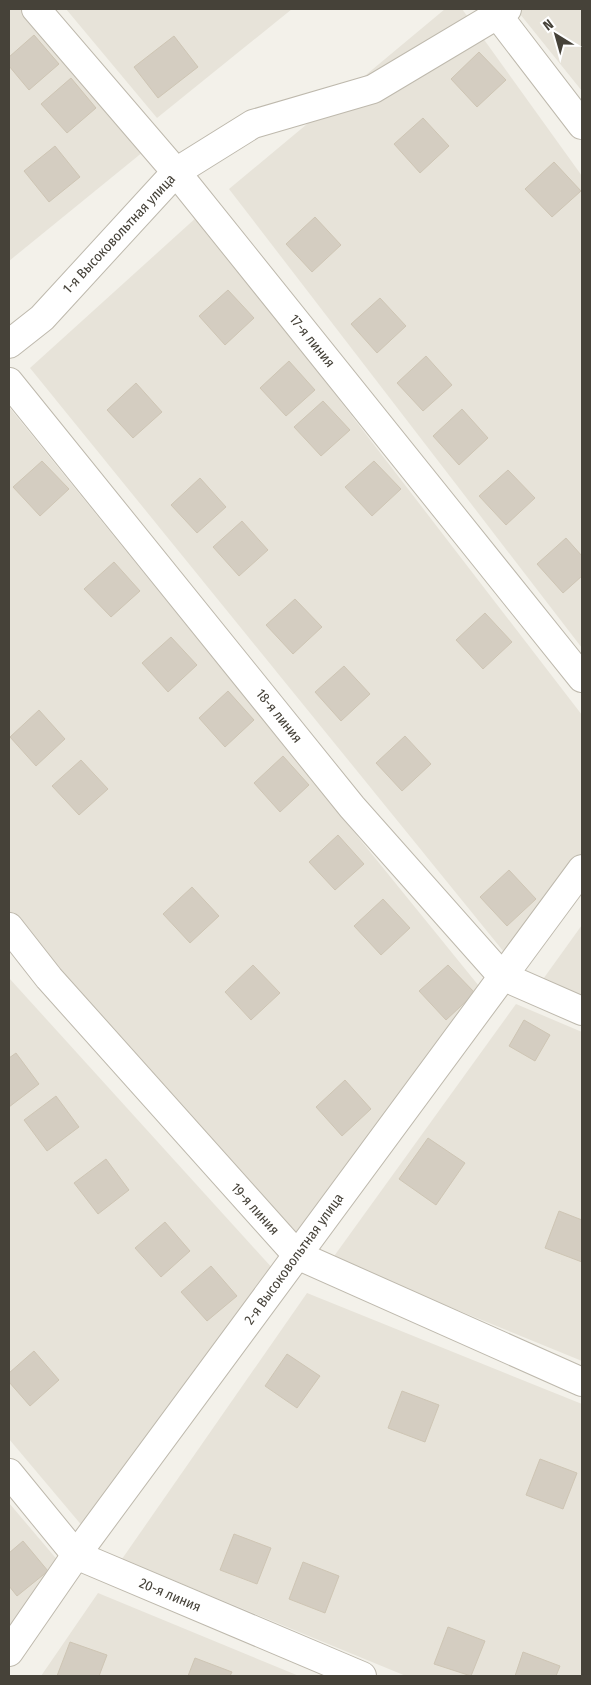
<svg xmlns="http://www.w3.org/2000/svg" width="591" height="1685" font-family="'Fira Sans Condensed',sans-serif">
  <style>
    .residential { fill: #e7e3d9 }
    .building { fill: #d4cdc1; stroke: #cec5b4 }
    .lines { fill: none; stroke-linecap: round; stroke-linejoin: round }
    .street-casing { stroke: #beb9ad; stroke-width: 30 }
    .street { stroke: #fff; stroke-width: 28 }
    .labels { text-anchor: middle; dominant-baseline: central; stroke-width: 5; stroke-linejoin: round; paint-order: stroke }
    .street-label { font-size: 14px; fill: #464239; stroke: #fff }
  </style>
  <rect width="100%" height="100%" fill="#f3f1ea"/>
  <!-- residential -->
  <g class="residential">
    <path d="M9,9H29L149,147L9,261Z"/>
    <path d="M66,9H292L157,118Z"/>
    <path d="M445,9H462L582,176V648L229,189Z"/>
    <path d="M516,9H582V91Z"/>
    <path d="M198,216L582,715V855L508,957L30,368Z"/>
    <path d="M9,407L483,991L298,1236L32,943L9,913Z"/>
    <path d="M582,925V998L541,982Z"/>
    <path d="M9,978L274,1270L89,1534L9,1439Z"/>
    <path d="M516,1004L582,1032V1361L332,1259Z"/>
    <path d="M307,1293L582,1404V1676H406L122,1559Z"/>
    <path d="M9,1503L65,1569L9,1651Z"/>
    <path d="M98,1593L299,1676H41Z"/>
  </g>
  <!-- building -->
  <g class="building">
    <path d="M34,35L59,64L29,90L9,66V57Z"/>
    <path d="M174,36L198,67L158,98L134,67Z"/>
    <path d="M479,52L506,80L477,107L451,79Z"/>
    <path d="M71,78L96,108L67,133L41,104Z"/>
    <path d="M423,118L449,146L420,173L394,144Z"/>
    <path d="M55,146L80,177L49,202L24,171Z"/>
    <path d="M554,162L581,191L552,217L525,189Z"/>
    <path d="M315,217L341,245L312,272L286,244Z"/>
    <path d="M228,290L254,318L225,345L199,316Z"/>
    <path d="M380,298L406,326L377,353L351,324Z"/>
    <path d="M426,356L452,385L423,411L397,383Z"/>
    <path d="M289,361L315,390L286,416L260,388Z"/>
    <path d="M136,383L162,412L133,438L107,410Z"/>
    <path d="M323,401L350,430L321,456L294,427Z"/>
    <path d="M462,409L488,438L459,465L433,436Z"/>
    <path d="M42,461L69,489L40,516L13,487Z"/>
    <path d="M374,461L401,489L372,516L345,487Z"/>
    <path d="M508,470L535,498L506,525L479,496Z"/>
    <path d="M200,478L226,507L197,533L171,505Z"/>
    <path d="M242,521L268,550L239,576L213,547Z"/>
    <path d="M566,538L582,556V576L563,593L537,564Z"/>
    <path d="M114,562L140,591L111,617L84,589Z"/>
    <path d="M295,599L322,627L293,654L266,625Z"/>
    <path d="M485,613L512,642L483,669L456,640Z"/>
    <path d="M171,637L197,665L168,692L142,663Z"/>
    <path d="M344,666L370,694L341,721L315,692Z"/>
    <path d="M228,691L254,720L225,747L199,718Z"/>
    <path d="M39,710L65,739L36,766L10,737Z"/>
    <path d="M405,736L431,764L402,791L376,763Z"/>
    <path d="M283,756L309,785L280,812L254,783Z"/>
    <path d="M81,760L108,789L79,815L52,786Z"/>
    <path d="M338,835L364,864L335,890L309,862Z"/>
    <path d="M509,870L536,899L507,926L480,897Z"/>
    <path d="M192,887L219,916L190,943L163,914Z"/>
    <path d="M383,899L410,928L381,955L354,926Z"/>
    <path d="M253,965L280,993L251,1020L225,992Z"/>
    <path d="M448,965L475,993L446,1020L419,991Z"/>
    <path d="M524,1020L550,1035L535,1061L509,1046Z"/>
    <path d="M16,1053L39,1084L9,1107V1058Z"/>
    <path d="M345,1080L371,1109L342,1136L316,1107Z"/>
    <path d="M56,1096L79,1127L47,1151L24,1120Z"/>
    <path d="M428,1138L465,1163L436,1205L399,1179Z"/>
    <path d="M106,1159L129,1190L98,1214L74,1183Z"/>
    <path d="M559,1211L582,1220V1262L545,1248Z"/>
    <path d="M165,1222L190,1251L161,1277L135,1248Z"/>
    <path d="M211,1266L237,1296L207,1321L181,1292Z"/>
    <path d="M34,1351L59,1380L30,1406L9,1382V1373Z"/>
    <path d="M287,1354L320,1376L297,1408L265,1386Z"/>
    <path d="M402,1391L439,1405L425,1442L388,1428Z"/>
    <path d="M540,1459L577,1473L563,1509L526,1495Z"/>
    <path d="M234,1534L271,1548L257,1584L220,1570Z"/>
    <path d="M23,1541L48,1571L17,1596L9,1586V1553Z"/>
    <path d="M303,1562L339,1576L325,1613L289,1599Z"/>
    <path d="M448,1627L485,1641L471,1676L434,1664Z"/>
    <path d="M70,1642L107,1655L99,1676H57Z"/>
    <path d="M523,1652L560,1666L556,1676H515Z"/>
    <path d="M195,1658L232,1672L230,1676H188Z"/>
  </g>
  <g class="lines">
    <!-- street casing -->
    <g class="street-casing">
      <g id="street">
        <path d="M36,9L176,172L582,678"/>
        <path d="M493,9L582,125"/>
        <path d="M9,344L42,318L176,172L253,124L373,89L507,9"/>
        <path d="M9,382L352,807L502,976L582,1011"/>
        <path d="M9,927L49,978L297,1255L582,1382"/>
        <path d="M9,1473L76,1555L362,1676"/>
        <path d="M9,1652L76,1555L582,869"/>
      </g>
    </g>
    <!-- street -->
    <use href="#street" class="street"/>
  </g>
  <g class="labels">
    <!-- street labels -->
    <g class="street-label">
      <text transform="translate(119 234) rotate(-47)">1-я Высоковольтная улица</text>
      <text transform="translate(312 341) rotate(51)">17-я линия</text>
      <text transform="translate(279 716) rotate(51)">18-я линия</text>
      <text transform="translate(255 1209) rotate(48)">19-я линия</text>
      <text transform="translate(294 1259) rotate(-54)">2-я Высоковольтная улица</text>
      <text transform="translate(170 1595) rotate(23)">20-я линия</text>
    </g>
  </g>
  <!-- border -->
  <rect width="591" height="1685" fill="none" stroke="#464239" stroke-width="20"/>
  <!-- north arrow -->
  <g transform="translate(556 35) rotate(323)" stroke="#ffffff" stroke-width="4" paint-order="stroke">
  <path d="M0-4L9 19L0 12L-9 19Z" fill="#464239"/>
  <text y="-8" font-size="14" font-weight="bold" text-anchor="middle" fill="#464239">N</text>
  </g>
</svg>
